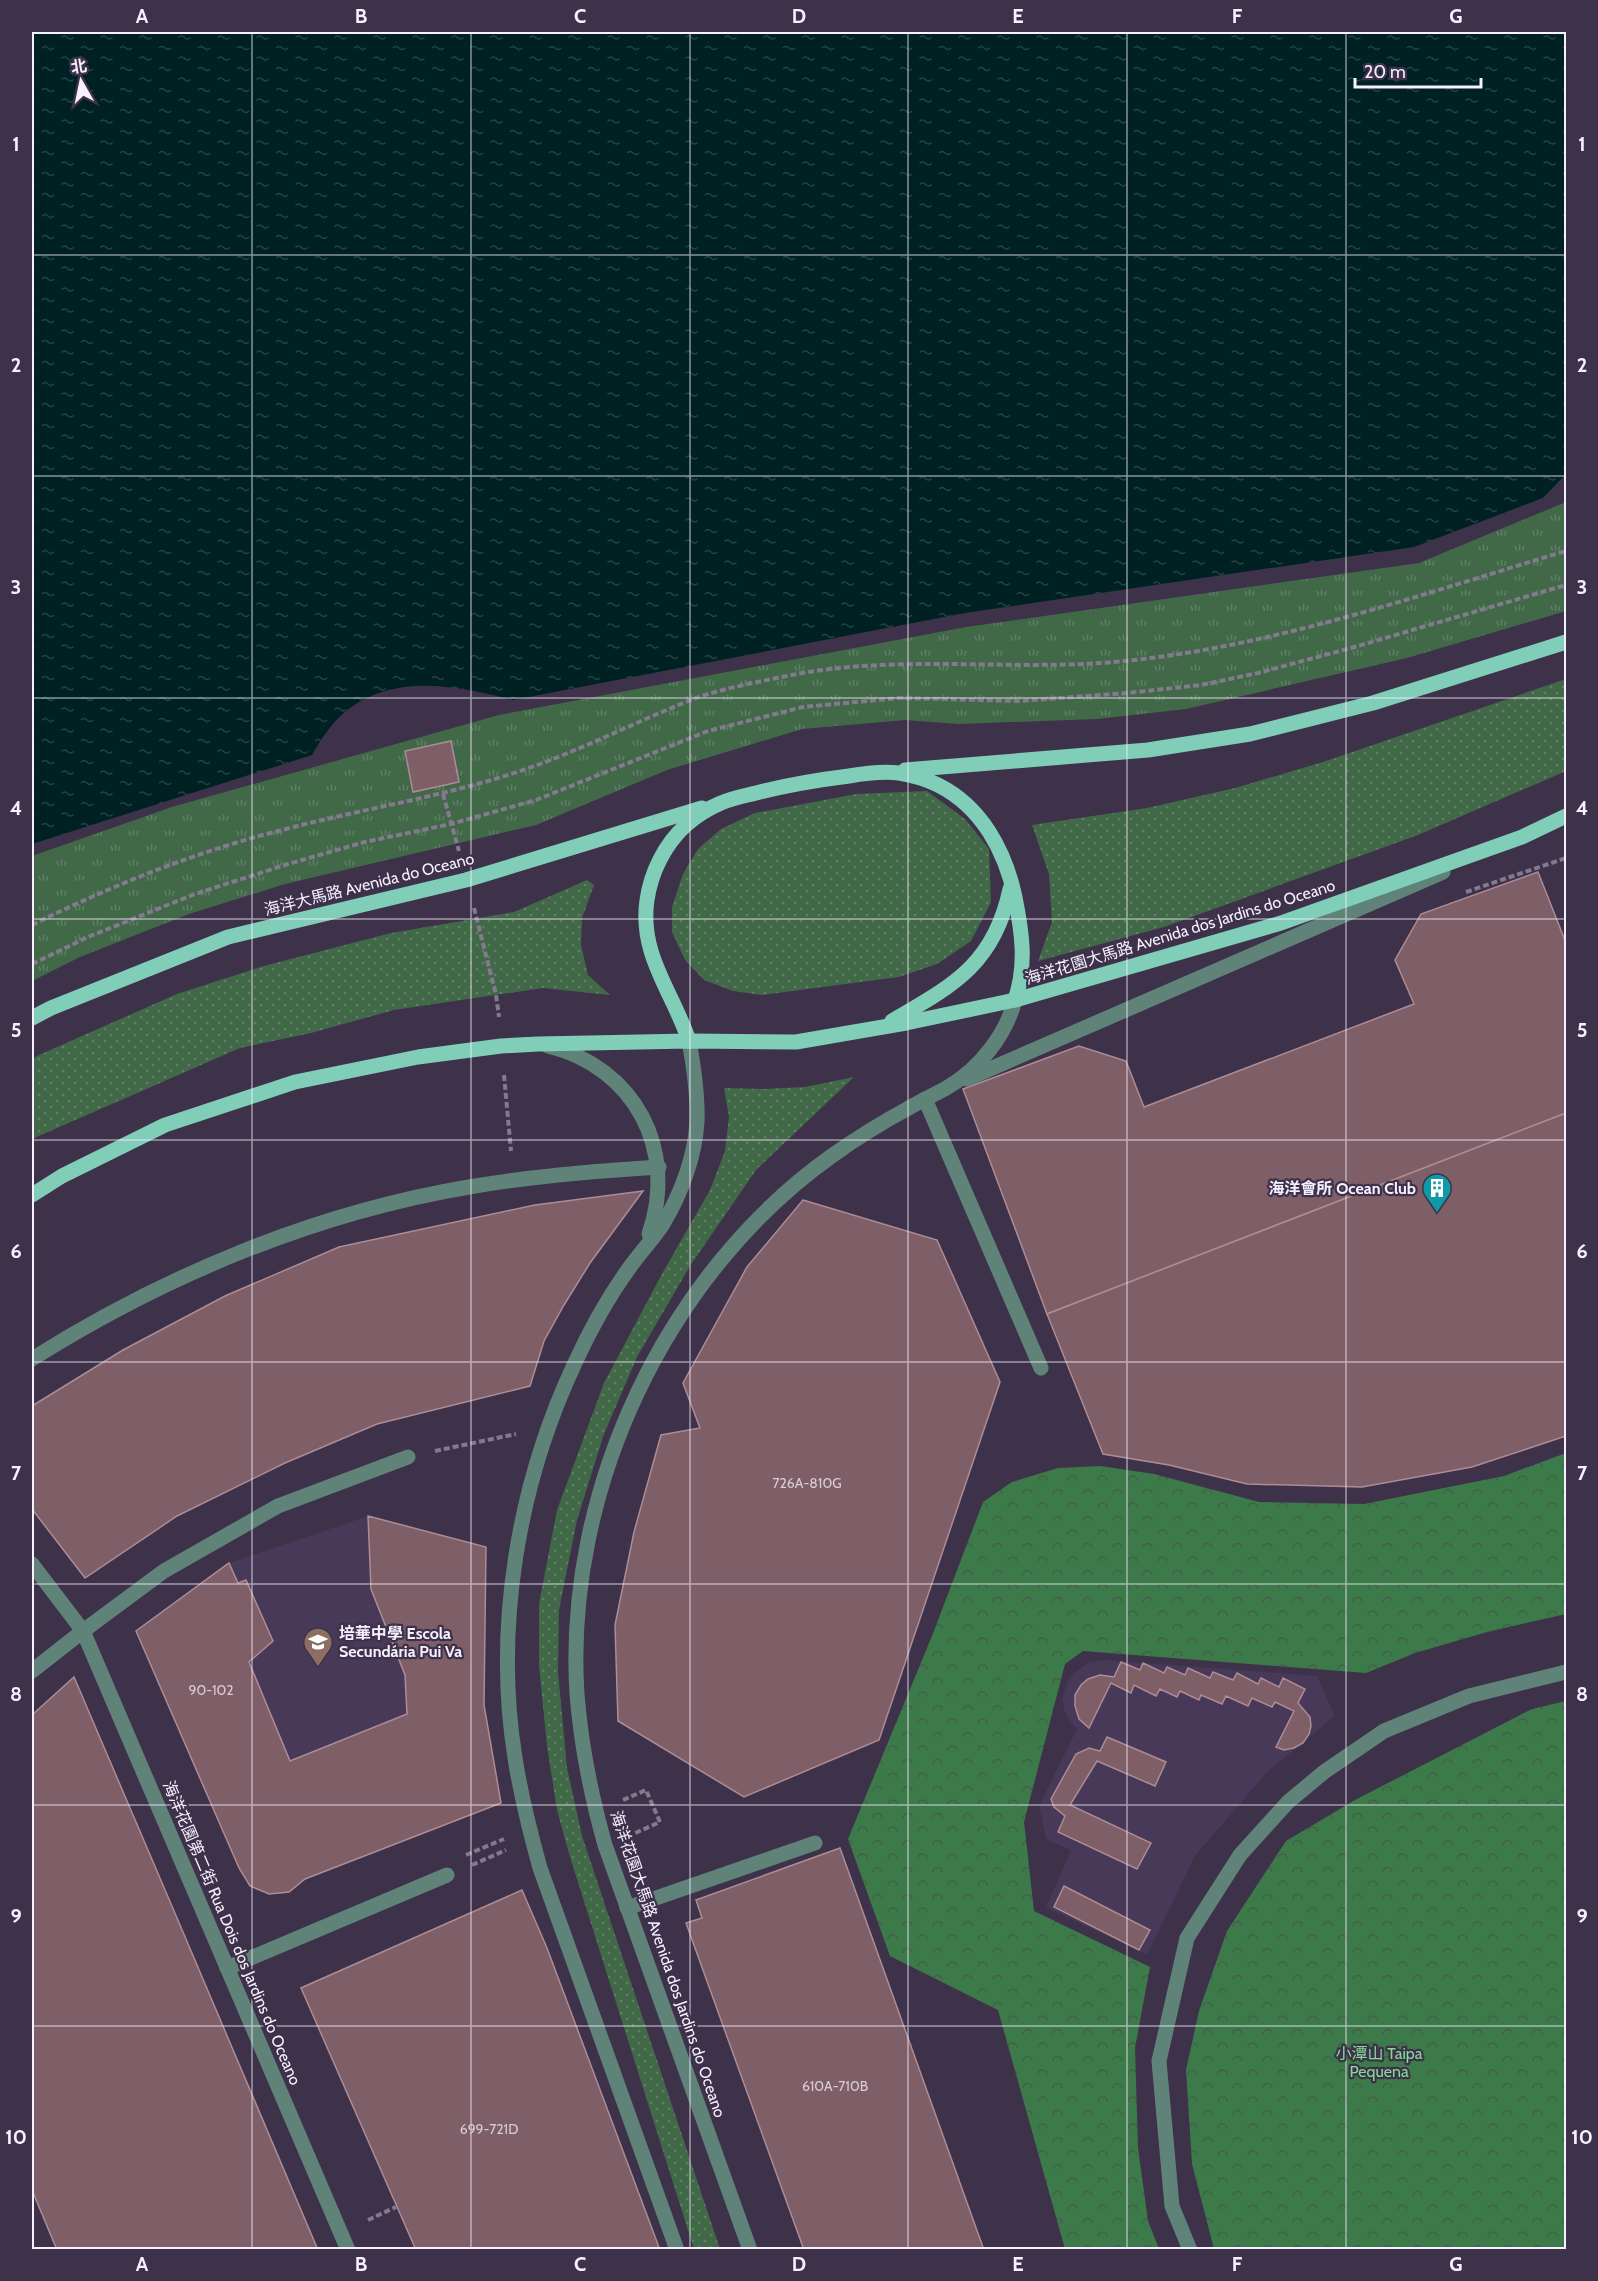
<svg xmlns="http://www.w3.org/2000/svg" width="1598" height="2281" font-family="Cabin,'Noto Sans SC',sans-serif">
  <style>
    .built { fill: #473957 }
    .grass { fill: url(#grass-dots) }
    .forest { fill: url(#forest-crowns) }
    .park { fill: url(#park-tufts) }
    .water { fill: url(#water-ripples) }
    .building { fill: #7e5e67; stroke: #ae8c95; stroke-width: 1.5 }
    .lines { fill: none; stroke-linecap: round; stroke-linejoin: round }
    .path { stroke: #847a8f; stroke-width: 4; stroke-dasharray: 6 3; stroke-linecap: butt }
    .minor { stroke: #5f8378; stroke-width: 15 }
    .major { stroke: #81ceb8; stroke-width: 15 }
    .grid { fill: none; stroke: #f7f0ff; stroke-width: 1.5; stroke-opacity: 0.55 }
    .labels { text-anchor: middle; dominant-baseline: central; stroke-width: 4.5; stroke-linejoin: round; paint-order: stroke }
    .number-label { font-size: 14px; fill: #d9ccd9 }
    .street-label { font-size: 16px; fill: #f7f0ff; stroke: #3d324a }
    .poi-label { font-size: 16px; font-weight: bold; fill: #f7f0ff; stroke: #3d324a; text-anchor: end }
    .park-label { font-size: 16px; fill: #85da96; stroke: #3d324a }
    .neatline { fill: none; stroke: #f7f0ff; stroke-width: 2 }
    .grid-label { font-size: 20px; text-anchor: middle; font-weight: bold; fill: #f7f0ff }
  </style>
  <defs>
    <pattern id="grass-dots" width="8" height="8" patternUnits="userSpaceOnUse" patternTransform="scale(1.5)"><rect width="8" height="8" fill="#416948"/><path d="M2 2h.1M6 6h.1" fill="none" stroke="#5d7f63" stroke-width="1.8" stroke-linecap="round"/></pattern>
    <pattern id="forest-crowns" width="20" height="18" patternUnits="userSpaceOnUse" patternTransform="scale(1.5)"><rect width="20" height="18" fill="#3d7a4a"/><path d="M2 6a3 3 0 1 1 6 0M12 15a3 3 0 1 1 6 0" fill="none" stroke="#445e4b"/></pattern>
    <pattern id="park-tufts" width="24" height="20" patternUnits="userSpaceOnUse" patternTransform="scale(1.5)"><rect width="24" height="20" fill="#416948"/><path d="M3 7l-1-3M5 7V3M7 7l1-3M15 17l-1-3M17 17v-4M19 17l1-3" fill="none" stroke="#5d7f63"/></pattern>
    <pattern id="water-ripples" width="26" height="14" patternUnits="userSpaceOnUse" patternTransform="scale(1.5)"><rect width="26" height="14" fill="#002123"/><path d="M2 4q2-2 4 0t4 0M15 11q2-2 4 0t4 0" fill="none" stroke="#264244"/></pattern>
  </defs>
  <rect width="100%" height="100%" fill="#3d324a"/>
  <!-- built -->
  <g class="built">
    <path d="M368,1516L486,1547L484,1705L501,1803L305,1879L289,1892L269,1894L250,1886L239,1868L136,1631L229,1563Z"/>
    <path d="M1104,1660L1317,1676L1335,1716L1269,1770L1195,1856L1147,1955L1046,1907L1071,1850L1046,1839L1039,1806L1077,1729L1069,1720L1064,1709L1062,1698L1068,1680L1078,1670L1089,1662Z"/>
  </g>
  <!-- grass -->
  <g class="grass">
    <path d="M1566,679V771L1418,835L1164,927L1038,961L1052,922L1049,874L1032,825L1147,808L1235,788L1323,762Z"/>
    <path d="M927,791L965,819L989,849L991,902L971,941L937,964L899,977L762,995L733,991L704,980L685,960L672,932V907L683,874L698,849L721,829L755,813L856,794Z"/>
    <path d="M587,880L594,885L582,918L581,945L588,975L610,995L543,988L394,1010L311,1033L240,1048L32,1139V1059L39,1055L177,994L264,966L391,933L514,912Z"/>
    <path d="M854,1077L756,1170L690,1266L637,1357L604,1434L577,1520L559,1610L558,1672L567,1768L582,1836L720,2249H694L570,1857L557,1810L547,1746L539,1665V1604L557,1510L604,1383L663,1272L710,1190L725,1151L729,1117L724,1088L764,1089L805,1087Z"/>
  </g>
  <!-- forest -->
  <g class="forest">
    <path d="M1566,1453V1614L1487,1632L1415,1653L1366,1673L1083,1651L1065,1664L1024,1822L1034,1911L1150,1967L1135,2048L1138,2148L1148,2221L1159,2249H1065L998,2010L890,1956L848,1839L932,1636L983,1502L1012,1482L1058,1468L1100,1466L1154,1474L1259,1502L1364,1504L1504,1476Z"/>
    <path d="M1566,1701V2249H1214L1192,2164L1186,2070L1199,2011L1227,1931L1286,1841L1355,1800L1532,1709Z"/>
  </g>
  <!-- park -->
  <path class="park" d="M1566,502V611L1407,658L1186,709L1097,719L958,724L905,720L802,729L667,770L536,825L285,884L189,914L80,957L32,981V856L172,807L499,715L966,627L1419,563Z"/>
  <!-- water -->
  <path class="water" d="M32,32H1566V474L1543,498L1414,547L965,613L513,700C458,686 394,672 345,712C331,723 321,740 312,755L32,844Z"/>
  <!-- building -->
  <g class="building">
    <path d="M451,741L459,782L413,792L405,751Z"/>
    <path d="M1538,872L1566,943V1113L1047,1314L963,1089L1079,1046L1126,1061L1144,1107L1414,1004L1395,960L1421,914Z"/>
    <path d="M1566,1113V1436L1472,1467L1362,1487L1247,1484L1169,1465L1103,1454L1047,1314Z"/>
    <path d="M643,1191L590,1263L564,1305L544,1341L530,1386L377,1424L285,1463L177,1516L85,1578L32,1509V1406L123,1350L225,1296L339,1247L535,1205Z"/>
    <path d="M803,1200L937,1240L1000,1382L879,1740L744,1797L618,1721L615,1625L634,1532L661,1435L700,1428L683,1383L747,1267Z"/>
    <path d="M368,1516L486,1547L484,1705L501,1803L305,1879L289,1892L269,1894L250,1886L239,1868L136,1631L229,1563L238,1583L246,1580L273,1641L249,1662L290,1761L407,1714L405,1675L371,1589Z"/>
    <path d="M1121,1662L1140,1670L1143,1663L1164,1673L1167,1667L1185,1675L1188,1668L1210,1678L1213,1672L1233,1680L1237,1673L1258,1684L1261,1678L1279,1687L1283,1678L1305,1689L1298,1703L1310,1717L1311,1726L1309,1734L1303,1743L1294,1748L1284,1750L1276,1747L1294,1711L1275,1702L1272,1707L1252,1698L1248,1706L1226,1696L1222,1704L1201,1695L1199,1700L1180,1691L1177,1697L1160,1689L1156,1696L1134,1685L1131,1693L1111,1683L1089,1728L1079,1719L1075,1706V1695L1081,1685L1088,1679L1100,1675L1114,1677Z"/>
    <path d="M74,1677L180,1925L318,2250H57L32,2190V1715Z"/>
    <path d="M1107,1737L1166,1762L1155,1786L1097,1761L1070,1805L1151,1843L1137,1869L1058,1832L1065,1816L1054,1807L1051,1799L1076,1754L1089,1748L1100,1751Z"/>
    <path d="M840,1848L984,2250H804L686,1923L702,1918L696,1900Z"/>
    <path d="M1064,1886L1150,1930L1139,1950L1054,1907Z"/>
    <path d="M522,1890L547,1948L660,2250H416L301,1988Z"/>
  </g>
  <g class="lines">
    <!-- path -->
    <g class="path">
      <path d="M443,794L459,851"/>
      <path d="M1466,892L1566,858"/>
      <path d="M474,908L496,995L499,1017"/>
      <path d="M32,925C113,885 197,851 286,829C366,808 448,796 526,769C584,749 639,720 696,698C724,688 767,680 797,674C905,654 1016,672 1125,661C1276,646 1422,594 1566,551"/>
      <path d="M32,964L88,937L195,894L288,864L365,842L451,824L536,800L708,731L803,707L898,698L1019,701L1127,693L1201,685L1258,673L1351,648L1566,585"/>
      <path d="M504,1075L511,1151"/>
      <path d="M435,1451L516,1434"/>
      <path d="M623,1800L646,1790L660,1822L633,1834"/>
      <path d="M466,1855L504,1839"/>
      <path d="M472,1865L506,1850"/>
      <path d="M368,2220L396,2207"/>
    </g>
    <!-- minor -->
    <g class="minor">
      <path d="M548,1046C635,1067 678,1150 649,1234"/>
      <path d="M967,1079L1443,872"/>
      <path d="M925,1099L1041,1368"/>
      <path d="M32,1359C164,1276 314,1213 469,1187C532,1176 595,1171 659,1167"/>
      <path d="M32,1564L83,1631L348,2250"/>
      <path d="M32,1671L83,1631L164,1571L278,1506L408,1457"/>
      <path d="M627,1908L815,1843"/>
      <path d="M227,1968L447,1875"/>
      <path d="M677,2250L540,1868C530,1832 521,1796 515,1758C494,1627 518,1485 574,1365C589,1332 608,1297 630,1267C640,1253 653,1239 663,1224C681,1194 695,1157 697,1122C698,1094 694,1068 689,1041"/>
      <path d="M750,2250L605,1845C591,1795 581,1746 577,1694C564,1491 666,1273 833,1155C857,1138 881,1123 907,1109C920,1101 934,1095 948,1087C979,1069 1006,1035 1015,1000"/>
      <path d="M1190,2250L1172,2206L1159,2061L1187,1938L1240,1855L1288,1802L1324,1772L1384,1731L1469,1696L1566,1672"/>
    </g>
    <!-- major -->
    <g class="major">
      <path d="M905,770L1148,750L1250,734L1373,703L1566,642"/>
      <path d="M32,1018L51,1008L228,937L466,880L702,808"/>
      <path d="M892,1021C954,985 994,964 1010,889"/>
      <path d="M689,1041C673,992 639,955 647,900C651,872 665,844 686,825C696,816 709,808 721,803C732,798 744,796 756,793C787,785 817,780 849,776C866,773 882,771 899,773C912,775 926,779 938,785C982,807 1005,851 1015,897C1022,932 1027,965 1015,1000"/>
      <path d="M32,1195L62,1176L165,1125L295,1082L418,1057L501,1046L538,1044L689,1041L796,1042L906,1023L1015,1000L1281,923L1522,837L1566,816"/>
    </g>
  </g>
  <!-- grid -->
  <path class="grid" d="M252,32V2250M471,32V2250M690,32V2250M908,32V2250M1127,32V2250M1346,32V2250M32,255H1566M32,476H1566M32,698H1566M32,919H1566M32,1140H1566M32,1362H1566M32,1584H1566M32,1805H1566M32,2026H1566"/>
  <!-- icons -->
  <defs>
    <g id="building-pin" transform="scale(1.5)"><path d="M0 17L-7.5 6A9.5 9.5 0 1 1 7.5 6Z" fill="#0f9aa8" stroke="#3d324a"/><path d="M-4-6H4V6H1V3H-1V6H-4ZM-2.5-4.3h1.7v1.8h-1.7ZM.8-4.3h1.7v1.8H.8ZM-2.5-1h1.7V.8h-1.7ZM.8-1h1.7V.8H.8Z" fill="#fff"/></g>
    <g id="school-pin" transform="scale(1.5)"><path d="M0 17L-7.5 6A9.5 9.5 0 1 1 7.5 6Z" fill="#8d6e63" stroke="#3d324a"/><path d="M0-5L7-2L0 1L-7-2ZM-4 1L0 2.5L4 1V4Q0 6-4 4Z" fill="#fff"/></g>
  </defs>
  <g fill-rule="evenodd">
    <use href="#building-pin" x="1437" y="1188"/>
    <use href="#school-pin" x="318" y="1642"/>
  </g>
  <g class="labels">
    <!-- number labels -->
    <g class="number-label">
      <text x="807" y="1483">726A-810G</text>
      <text x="211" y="1690">90-102</text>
      <text x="835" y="2086">610A-710B</text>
      <text x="489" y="2129">699-721D</text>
    </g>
    <!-- street labels -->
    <g class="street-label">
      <text transform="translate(369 884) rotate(-14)">海洋大馬路 Avenida do Oceano</text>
      <text transform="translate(1180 932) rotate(-17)">海洋花園大馬路 Avenida dos Jardins do Oceano</text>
      <text transform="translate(232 1933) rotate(67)">海洋花園第二街 Rua Dois dos Jardins do Oceano</text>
      <text transform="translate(668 1964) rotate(71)">海洋花園大馬路 Avenida dos Jardins do Oceano</text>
    </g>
    <!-- poi labels -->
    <g class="poi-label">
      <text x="1416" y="1188">海洋會所 Ocean Club</text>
      <text x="339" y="1633" text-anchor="start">培華中學 Escola<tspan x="339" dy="18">Secundária Pui Va</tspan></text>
    </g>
    <!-- park labels -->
    <g class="park-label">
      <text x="1379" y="2053">小潭山 Taipa<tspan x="1379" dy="18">Pequena</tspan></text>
    </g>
  </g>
  <!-- border -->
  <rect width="1598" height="2281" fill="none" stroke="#3d324a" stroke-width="66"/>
  <!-- north arrow -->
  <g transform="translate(81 81) rotate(351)" stroke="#3d324a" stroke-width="4.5" paint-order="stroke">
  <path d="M0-4.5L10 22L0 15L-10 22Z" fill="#f7f0ff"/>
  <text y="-9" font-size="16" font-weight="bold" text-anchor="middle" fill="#f7f0ff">北</text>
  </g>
  <!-- scale -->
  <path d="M1355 78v9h126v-9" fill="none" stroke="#f7f0ff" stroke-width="3"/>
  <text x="1364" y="78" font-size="18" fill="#f7f0ff" stroke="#3d324a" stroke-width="4.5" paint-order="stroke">20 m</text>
  <rect x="33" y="33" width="1532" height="2215" class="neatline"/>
  <g class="grid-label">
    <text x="142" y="23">A</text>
    <text x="361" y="23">B</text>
    <text x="580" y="23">C</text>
    <text x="799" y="23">D</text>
    <text x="1018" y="23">E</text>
    <text x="1237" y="23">F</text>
    <text x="1456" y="23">G</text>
    <text x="16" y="151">1</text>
    <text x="1582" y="151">1</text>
    <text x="16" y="372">2</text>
    <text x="1582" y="372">2</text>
    <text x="16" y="594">3</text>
    <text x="1582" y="594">3</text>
    <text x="16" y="815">4</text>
    <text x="1582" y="815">4</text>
    <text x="16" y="1037">5</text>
    <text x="1582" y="1037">5</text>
    <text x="16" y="1258">6</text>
    <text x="1582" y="1258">6</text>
    <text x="16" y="1480">7</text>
    <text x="1582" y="1480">7</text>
    <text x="16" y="1701">8</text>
    <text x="1582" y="1701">8</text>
    <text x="16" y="1923">9</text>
    <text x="1582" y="1923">9</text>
    <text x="16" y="2144">10</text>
    <text x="1582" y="2144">10</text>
    <text x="142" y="2271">A</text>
    <text x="361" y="2271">B</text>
    <text x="580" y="2271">C</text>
    <text x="799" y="2271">D</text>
    <text x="1018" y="2271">E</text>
    <text x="1237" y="2271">F</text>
    <text x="1456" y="2271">G</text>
  </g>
</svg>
